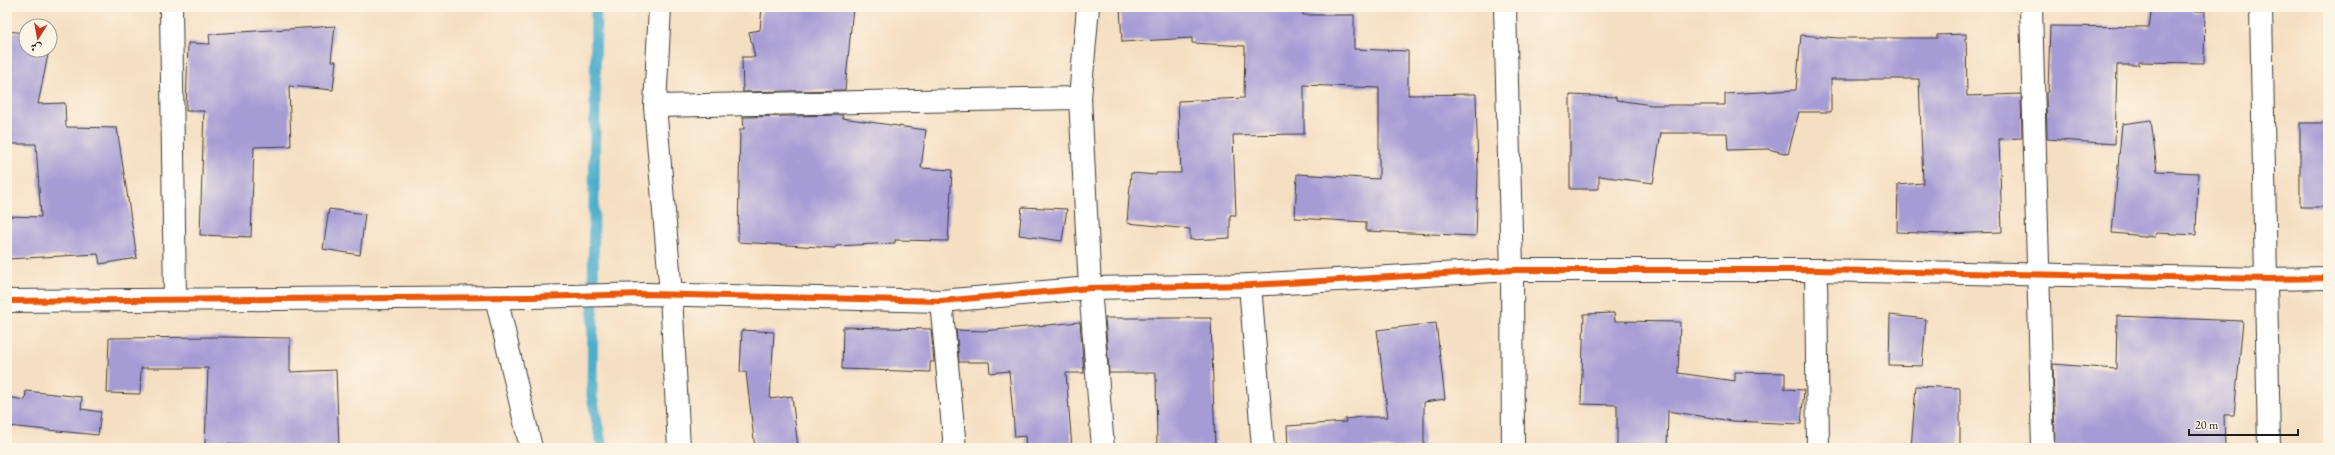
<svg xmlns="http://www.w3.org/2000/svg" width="2335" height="455" font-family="'EB Garamond',Amiri,serif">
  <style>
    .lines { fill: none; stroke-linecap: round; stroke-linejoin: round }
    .stream { stroke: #4daecc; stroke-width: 11 }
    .building { fill: #a69cd5 }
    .street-casing { stroke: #3d3935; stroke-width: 24 }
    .street { stroke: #fff; stroke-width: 22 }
    .cycleway-casing { stroke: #fcf5e5; stroke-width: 8 }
    .cycleway { stroke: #e8590c; stroke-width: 6 }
  </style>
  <rect width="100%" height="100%" fill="#fcf5e5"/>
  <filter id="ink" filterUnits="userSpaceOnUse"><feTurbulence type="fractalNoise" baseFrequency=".025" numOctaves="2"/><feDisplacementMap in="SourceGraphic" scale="8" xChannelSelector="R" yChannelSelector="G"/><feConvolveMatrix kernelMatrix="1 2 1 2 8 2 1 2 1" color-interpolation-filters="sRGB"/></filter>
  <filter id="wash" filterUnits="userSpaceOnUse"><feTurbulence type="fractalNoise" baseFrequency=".012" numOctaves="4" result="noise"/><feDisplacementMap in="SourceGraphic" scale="16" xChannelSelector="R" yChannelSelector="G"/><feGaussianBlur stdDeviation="0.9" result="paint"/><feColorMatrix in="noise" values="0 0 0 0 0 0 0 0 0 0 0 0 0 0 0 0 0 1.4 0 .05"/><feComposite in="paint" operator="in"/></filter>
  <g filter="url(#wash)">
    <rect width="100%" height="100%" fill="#f5dfc2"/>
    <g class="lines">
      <!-- stream -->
      <path class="stream" d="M596,7L592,396L602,448"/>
    </g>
    <g id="blocks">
      <!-- building -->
      <g class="building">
        <path d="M762,7H853L845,90L743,92L742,57H755L749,32L760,30Z"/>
        <path d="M1120,7H1303V15H1354V49L1408,51V95L1476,94L1478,173L1476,236L1366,231V222L1295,218L1297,174L1379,179V88L1304,85V134L1233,135L1236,215H1230V238L1190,240V229L1127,223L1131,173L1156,175V173H1181L1178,101L1244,98L1245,46L1192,43V38L1122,42Z"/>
        <path d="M2152,7H2193V11H2205L2204,63L2139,62V65H2117L2115,144L2047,139L2046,93L2048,92L2050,26L2149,27Z"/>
        <path d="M335,26L331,61H336L333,90L289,86L291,146L254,147L251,237L200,235L204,111H186L188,43L210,44L209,34Z"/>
        <path d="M7,31L26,33V50H49L38,104L65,103L66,127L117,128L137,258L100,264L98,254L7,259V216L41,217L36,144H7Z"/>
        <path d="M1966,34L1967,96L2021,94L2022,138L1999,139L2002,232L1944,234L1897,232L1898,185L1923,183L1919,79H1831V112H1799L1788,154L1768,149L1728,150L1727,133H1661L1653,183L1599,176V189H1570V95L1616,97V100L1652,105H1725V94L1796,90L1801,35L1838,38H1937V35Z"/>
        <path d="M843,115L842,118L926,130L921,168L952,170L948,241L895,240V243L836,246L835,248L738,242L740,129H744L743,117Z"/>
        <path d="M2151,120L2157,171L2198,173L2196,235L2156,233L2155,237L2112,233L2122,124Z"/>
        <rect x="2300" y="123" width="28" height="84"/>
        <path d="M1022,207L1067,209L1062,241L1019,235Z"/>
        <path d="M329,209L365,214L360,255L323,249Z"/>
        <path d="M1614,313L1615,321L1680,322L1678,373L1735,381V372L1785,373V389L1804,390L1801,424L1732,421L1668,411L1667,448H1617V405L1581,404L1584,314Z"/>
        <path d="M1890,315L1926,319L1922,366L1889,365Z"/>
        <path d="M2117,316L2243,321L2234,415H2224L2225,448H2055L2053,364L2116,369Z"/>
        <path d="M1105,318H1211L1215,448H1157L1156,373H1109Z"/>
        <path d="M1080,322L1084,373H1066L1072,448H1026L1025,436L1015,437L1009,371L990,373L989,362H959L956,330L983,331Z"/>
        <path d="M1436,323L1445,399L1424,402V448H1288L1287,426L1346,422L1345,419L1362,417H1388L1377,330Z"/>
        <path d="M843,327L931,329L934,362H930V372L842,369Z"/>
        <path d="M742,330L774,332L770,399L792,396L798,448H755L746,372H740Z"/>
        <path d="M222,337L290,338V372L336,370L339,448H248V445L205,444L208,368H141L140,394L107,393L109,338Z"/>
        <path d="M1916,386L1960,388V448H1911Z"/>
        <path d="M26,391L82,397L81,409L101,412L98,435L7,426V397L25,400Z"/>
      </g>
    </g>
  </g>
  <g filter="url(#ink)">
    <use href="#blocks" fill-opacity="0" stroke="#3d3935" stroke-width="1"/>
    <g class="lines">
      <!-- street casing -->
      <g class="street-casing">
        <g id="street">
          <path d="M171,7L175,299"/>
          <path d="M660,7L655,106L671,294L679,448"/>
          <path d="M1088,7L1080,98L1090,288L1103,448"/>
          <path d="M1505,7L1512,270L1513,448"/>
          <path d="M2031,7L2043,448"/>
          <path d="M2261,7L2269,448"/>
          <path d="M655,106L1080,98"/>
          <path d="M1816,270L1818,448"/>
          <path d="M1250,285L1263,448"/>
          <path d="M496,297L531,448"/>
          <path d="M7,301L531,297L647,294L941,301L1090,288L1250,285L1512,270H1816L2268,279L2328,278"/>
          <path d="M941,301L955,448"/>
        </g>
      </g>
      <!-- street -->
      <use href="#street" class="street"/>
      <!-- cycleway casing -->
      <g class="cycleway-casing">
        <path id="cycleway" d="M7,301L531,297L647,294L941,301L1090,288L1250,285L1512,270H1816L2268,279L2328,278"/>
      </g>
      <!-- cycleway -->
      <use href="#cycleway" class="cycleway"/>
    </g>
  </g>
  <!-- margin -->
  <rect width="2335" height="455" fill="none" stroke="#fcf5e5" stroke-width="24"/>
  <!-- north arrow -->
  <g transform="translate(38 38) rotate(191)"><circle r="19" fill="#fcf5e5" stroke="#a29e95"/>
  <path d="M0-3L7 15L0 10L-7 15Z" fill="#c8321e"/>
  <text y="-6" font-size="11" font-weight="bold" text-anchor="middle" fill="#1c1c1c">ش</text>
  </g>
  <!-- scale -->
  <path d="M2189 429v6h109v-6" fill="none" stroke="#1c1c1c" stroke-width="2"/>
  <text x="2195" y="429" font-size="12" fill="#1c1c1c" stroke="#fcf5e5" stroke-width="3" paint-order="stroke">20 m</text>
</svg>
